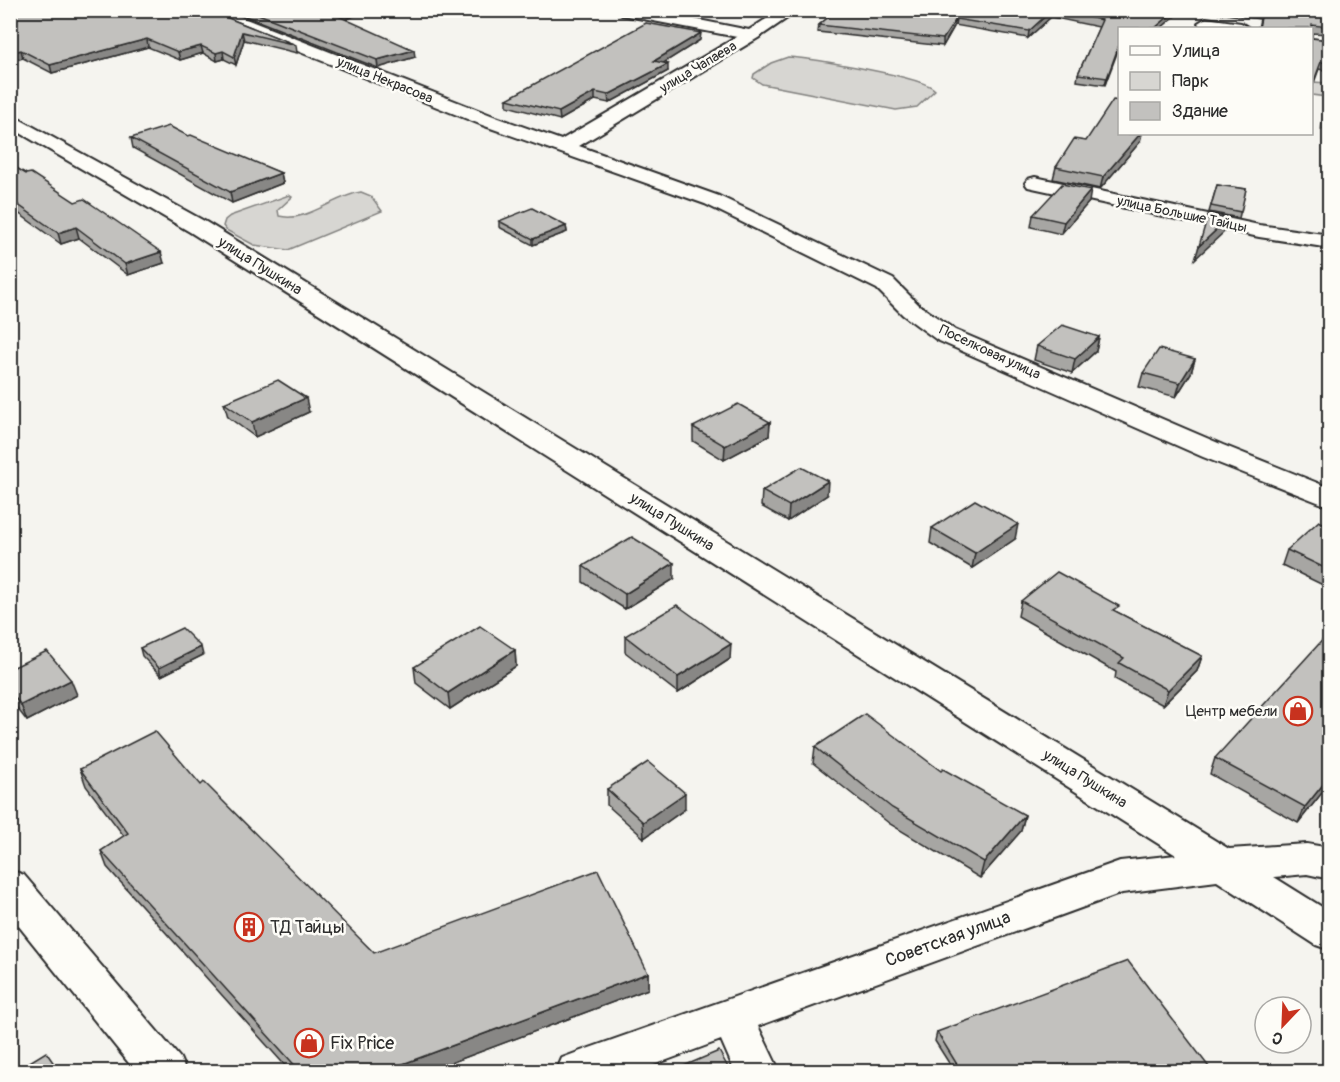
<svg xmlns="http://www.w3.org/2000/svg" width="1340" height="1082" font-family="Pangolin,sans-serif">
  <style>
    .green { fill: #d7d6d2; stroke: #81807e; stroke-width: 1.5 }
    .lines { fill: none; stroke-linecap: round; stroke-linejoin: round }
    .minor-casing { stroke: #2b2b2b; stroke-width: 4 }
    .minor { fill: #fdfcf7; fill-rule: evenodd }
    .wall { fill: #a7a6a3; stroke: #2b2b2b; stroke-width: 1.5 }
    .shaded-wall { fill: #888785; stroke: #2b2b2b; stroke-width: 1.5 }
    .building { fill: #c2c1be; stroke: #2b2b2b; stroke-width: 1.5 }
    .labels { text-anchor: middle; dominant-baseline: central; stroke-width: 5; stroke-linejoin: round; paint-order: stroke }
    .far-street-label { font-size: 14px; fill: #2b2b2b; stroke: #fdfcf7 }
    .street-label { font-size: 15px; fill: #2b2b2b; stroke: #fdfcf7 }
    .poi-label { font-size: 15px; fill: #2b2b2b; stroke: #fdfcf7; text-anchor: end }
    .near-poi-label { font-size: 18px; fill: #2b2b2b; stroke: #fdfcf7; text-anchor: start }
    .near-street-label { font-size: 18px; fill: #2b2b2b; stroke: #fdfcf7 }
  </style>
  <rect width="100%" height="100%" fill="#f5f4ef"/>
  <filter id="ink" filterUnits="userSpaceOnUse"><feTurbulence type="fractalNoise" baseFrequency=".0167" numOctaves="2"/><feDisplacementMap in="SourceGraphic" scale="12" xChannelSelector="R" yChannelSelector="G"/><feConvolveMatrix kernelMatrix="1 2 1 2 8 2 1 2 1" color-interpolation-filters="sRGB"/></filter>
  <g filter="url(#ink)">
    <!-- green -->
    <g class="green">
      <path d="M788,57C809,58 926,77 935,90L917,107L896,110L762,84L753,78L754,74L771,63Z"/>
      <path d="M1312,82L1329,83V130L1321,129L1326,97L1312,95Z"/>
      <path d="M361,192L371,196L382,211L288,250L254,245L226,230L223,226L225,220L230,216L289,195L292,197L278,210L279,216C307,223 334,196 361,192Z"/>
    </g>
    <g class="lines">
      <!-- minor casing -->
      <g class="minor-casing">
        <g id="minor">
          <path d="M201,10H223L496,117L561,140L737,37L622,15L615,10H649L749,30L780,10H799L758,38L579,146L719,196L893,279L919,305L955,330L1223,445L1330,488V507L1203,457L937,340L903,315L877,289L705,204L482,125L203,13Z"/>
          <path d="M1206,18L1241,23L1249,28L1200,26L1198,23Z"/>
          <path d="M10,114L206,222L1229,849L1307,844L1330,848V879L1307,874L1274,877L1330,912V950L1316,945L1217,881L1122,893L758,1026L780,1072H735L721,1040L635,1072H556L562,1058L578,1052L1106,866L1120,861L1176,855L190,232L10,127Z"/>
          <path d="M1035,177L1259,225L1330,235V248L1259,237L1028,187L1025,183L1028,179Z"/>
          <path d="M10,870L24,875L180,1058L186,1072H136L10,915Z"/>
        </g>
      </g>
      <!-- minor -->
      <use href="#minor" class="minor"/>
    </g>
    <!-- wall -->
    <g class="wall">
      <path d="M10,10H208L296,45L297,53L244,40L236,65L224,59L217,61L203,53L180,60L148,47L52,73L23,58L10,61Z"/>
      <path d="M230,10H368L345,20L415,57L378,68Z"/>
      <path d="M837,10H1182L1161,28H1119L1105,85L1077,81L1078,74L1099,27L1051,17L1028,38L955,25L943,46L818,32L819,25Z"/>
      <path d="M1197,10H1329V34L1312,33V38L1329,40V71L1319,69L1311,91V28H1258L1260,19Z"/>
      <path d="M700,40L663,63L668,71L609,103L595,100L560,120L507,106V99Z"/>
      <path d="M188,136L281,173L283,183L232,203L133,148L131,138Z"/>
      <path d="M1086,141L1140,142L1100,189L1053,179L1056,167Z"/>
      <path d="M10,164L26,174L164,263L128,275L79,238L61,244L10,207Z"/>
      <path d="M1217,185L1246,189L1239,218L1209,212Z"/>
      <path d="M1089,202L1061,234L1031,227L1033,215Z"/>
      <path d="M499,221L566,226L567,232L533,245L499,227Z"/>
      <path d="M1099,337L1096,351L1072,373L1034,360L1037,346Z"/>
      <path d="M1195,359L1191,373L1176,397L1139,387L1143,373Z"/>
      <path d="M224,403L309,412L255,437L228,417Z"/>
      <path d="M770,422L769,436L724,460L693,441V427Z"/>
      <path d="M762,491L827,495L788,521L761,506Z"/>
      <path d="M1329,526V588L1282,565L1287,550Z"/>
      <path d="M932,528L1015,539L972,568L930,543Z"/>
      <path d="M583,566L674,579L625,609L583,582Z"/>
      <path d="M1021,601L1117,612L1202,656L1197,671L1163,705L1115,679L1116,672L1018,616Z"/>
      <path d="M625,636L730,659L678,693L625,652Z"/>
      <path d="M140,648L203,655L161,676L142,656Z"/>
      <path d="M515,650L516,666L450,709L416,683L414,667Z"/>
      <path d="M10,669L77,695L27,721L10,699Z"/>
      <path d="M815,747L1025,815L1021,831L980,878L890,824L813,763Z"/>
      <path d="M1215,758L1329,784L1298,823L1210,774Z"/>
      <path d="M80,769L201,785L374,953L648,973V989L429,1071H290L107,867L101,851L124,836L86,786Z"/>
      <path d="M607,789L685,809L644,838L607,805Z"/>
      <path d="M937,1032L1212,1071H954L935,1041Z"/>
    </g>
    <!-- shaded-wall -->
    <g class="shaded-wall">
      <path d="M348,10H368L337,23L336,15Z"/>
      <path d="M1052,10L1051,17L1028,38L1029,31Z"/>
      <path d="M1176,10H1182L1161,28H1155Z"/>
      <path d="M956,19L955,25L943,46V39Z"/>
      <path d="M242,32L244,40L236,65L234,57Z"/>
      <path d="M701,33L700,40L654,69V61Z"/>
      <path d="M147,39L148,47L52,73L50,65Z"/>
      <path d="M1119,45V48L1105,85L1107,78Z"/>
      <path d="M201,46L203,53L180,60L178,52Z"/>
      <path d="M21,50L23,58L10,61V53Z"/>
      <path d="M414,50L415,57L378,68L377,60Z"/>
      <path d="M223,51L224,59L217,61L216,53Z"/>
      <path d="M668,64V71L609,103L608,95Z"/>
      <path d="M595,92V100L560,120L559,112Z"/>
      <path d="M1140,134H1142L1140,142L1100,189L1103,177Z"/>
      <path d="M281,173L283,183L232,203L230,192Z"/>
      <path d="M1091,190L1089,202L1061,234L1064,222Z"/>
      <path d="M1228,219L1224,232L1195,259L1199,246Z"/>
      <path d="M566,226L567,232L533,245V239Z"/>
      <path d="M76,227L79,238L61,244L58,233Z"/>
      <path d="M161,252L164,263L128,275L125,264Z"/>
      <path d="M1099,337L1096,351L1072,373L1075,359Z"/>
      <path d="M1195,359L1191,373L1176,397L1180,383Z"/>
      <path d="M306,398L309,412L255,437L252,422Z"/>
      <path d="M770,422L769,436L724,460L725,446Z"/>
      <path d="M828,481L827,495L788,521L789,506Z"/>
      <path d="M1018,524L1015,539L972,568L975,553Z"/>
      <path d="M674,563V579L625,609V594Z"/>
      <path d="M10,594L16,609L10,612Z"/>
      <path d="M731,644L730,659L678,693V677Z"/>
      <path d="M201,647L203,655L161,676L159,668Z"/>
      <path d="M515,650L516,666L450,709L448,693Z"/>
      <path d="M1202,656L1197,671L1163,705L1168,690Z"/>
      <path d="M71,680L77,695L27,721L21,705Z"/>
      <path d="M1329,777V784L1298,823L1305,807Z"/>
      <path d="M685,793V809L644,838L643,822Z"/>
      <path d="M1025,815L1021,831L980,878L984,862Z"/>
      <path d="M648,973V989L429,1071H384Z"/>
    </g>
    <!-- building -->
    <g class="building">
      <path d="M10,10H208L296,45L242,32L234,57L223,51L216,53L201,46L178,52L147,39L50,65L21,50L10,53Z"/>
      <path d="M248,10H348L336,15L414,50L377,60Z"/>
      <path d="M837,10H1052L1029,31L956,19L943,39L819,25Z"/>
      <path d="M1054,10H1176L1155,28H1119V45L1107,78L1078,74L1102,20Z"/>
      <path d="M1251,10H1329V27L1312,25V38L1329,40V63L1321,62L1311,89V28H1259L1262,12Z"/>
      <path d="M646,23L701,33L654,61L668,64L608,95L595,92L559,112L507,99Z"/>
      <path d="M1113,100L1119,101V134H1140L1103,177L1056,167L1074,139L1086,141Z"/>
      <path d="M169,126L188,136L191,135L281,173L230,192L131,138Z"/>
      <path d="M10,164L26,174L31,173L75,202L84,199L161,252L125,264L76,227L58,233L10,199Z"/>
      <path d="M1062,184L1091,190L1064,222L1033,215Z"/>
      <path d="M1217,185L1246,189L1241,212L1211,206Z"/>
      <path d="M532,208L566,226L533,239L499,221Z"/>
      <path d="M1208,215L1228,219L1199,246Z"/>
      <path d="M1062,325L1099,337L1075,359L1037,346Z"/>
      <path d="M1159,349L1195,359L1180,383L1143,373Z"/>
      <path d="M278,380L306,398L252,422L224,403Z"/>
      <path d="M738,404L770,422L725,446L693,427Z"/>
      <path d="M801,467L828,481L789,506L762,491Z"/>
      <path d="M975,500L1018,524L975,553L932,528Z"/>
      <path d="M1319,521L1329,526V570L1287,550Z"/>
      <path d="M632,537L674,563L625,594L583,566Z"/>
      <path d="M1057,572L1119,606L1113,610L1202,656L1168,690L1119,663L1124,658L1021,601Z"/>
      <path d="M677,605L731,644L678,677L625,636Z"/>
      <path d="M480,626L515,650L448,693L414,667Z"/>
      <path d="M182,628L201,647L159,668L140,648Z"/>
      <path d="M1329,633V777L1305,807L1215,758Z"/>
      <path d="M47,651L71,680L21,705L10,692V669Z"/>
      <path d="M865,714L941,771L943,769L1025,815L984,862L892,808L815,747Z"/>
      <path d="M155,731L201,785L204,782L374,953L598,870L648,973L384,1071H300L101,851L128,833L80,769Z"/>
      <path d="M648,762L685,793L643,822L607,789Z"/>
      <path d="M1128,961L1212,1071H961L937,1032Z"/>
      <path d="M719,1051L730,1071H672Z"/>
      <path d="M46,1052L59,1071H15Z"/>
    </g>
  </g>
  <!-- icons -->
  <defs>
    <g id="shop-ring" transform="scale(1.5)"><circle r="9.5" fill="#fdfcf7" stroke="#c8321e" stroke-width="1.5"/><path d="M-5-2.5h2.3a2.7 3.5 0 0 1 5.4 0H5L5.5 6h-11ZM-1.5-2.5h3a1.5 2.3 0 0 0-3 0Z" fill="#c8321e"/></g>
    <g id="building-ring" transform="scale(1.5)"><circle r="9.5" fill="#fdfcf7" stroke="#c8321e" stroke-width="1.5"/><path d="M-4-6H4V6H1V3H-1V6H-4ZM-2.5-4.3h1.7v1.8h-1.7ZM.8-4.3h1.7v1.8H.8ZM-2.5-1h1.7V.8h-1.7ZM.8-1h1.7V.8H.8Z" fill="#c8321e"/></g>
  </defs>
  <g fill-rule="evenodd">
    <use href="#shop-ring" x="1298" y="711"/>
    <use href="#building-ring" x="249" y="927"/>
    <use href="#shop-ring" x="309" y="1043"/>
  </g>
  <g class="labels">
    <!-- far-street labels -->
    <g class="far-street-label">
      <text transform="translate(698 67) rotate(-31)">улица Чапаева</text>
      <text transform="translate(385 80) rotate(22)">улица Некрасова</text>
      <text transform="translate(1182 214) rotate(12)">улица Большие Тайцы</text>
      <text transform="translate(990 352) rotate(25)">Поселковая улица</text>
    </g>
    <!-- street labels -->
    <g class="street-label">
      <text transform="translate(260 266) rotate(32)">улица Пушкина</text>
      <text transform="translate(672 522) rotate(32)">улица Пушкина</text>
      <text transform="translate(1085 779) rotate(32)">улица Пушкина</text>
    </g>
    <!-- poi labels -->
    <g class="poi-label">
      <text x="1277" y="711">Центр мебели</text>
    </g>
    <!-- near-poi labels -->
    <g class="near-poi-label">
      <text x="270" y="927">ТД Тайцы</text>
      <text x="330" y="1043">Fix Price</text>
    </g>
    <!-- near-street labels -->
    <g class="near-street-label">
      <text transform="translate(948 939) rotate(-20)">Советская улица</text>
    </g>
  </g>
  <!-- margin -->
  <rect width="1340" height="1082" fill="none" stroke="#fdfcf7" stroke-width="36"/>
  <rect x="18" y="18" width="1304" height="1046" fill="none" stroke="#2b2b2b" stroke-width="2" filter="url(#ink)"/>
  <!-- legend -->
  <rect x="1118" y="27" width="195" height="108" fill="#fdfcf7" stroke="#a9a8a5" stroke-width="1.5"/>
  <rect x="1130" y="46" width="30" height="9" fill="#fdfcf7" stroke="#a9a8a5" stroke-width="1.5"/>
  <text x="1172" y="57" font-size="18" fill="#2b2b2b">Улица</text>
  <rect x="1130" y="72" width="30" height="18" fill="#d7d6d2" stroke="#a9a8a5" stroke-width="1.5"/>
  <text x="1172" y="87" font-size="18" fill="#2b2b2b">Парк</text>
  <rect x="1130" y="102" width="30" height="18" fill="#c2c1be" stroke="#a9a8a5" stroke-width="1.5"/>
  <text x="1172" y="117" font-size="18" fill="#2b2b2b">Здание</text>
  <!-- north arrow -->
  <g transform="translate(1283 1025) rotate(203)"><circle r="28" fill="#fdfcf7" stroke="#a9a8a5" stroke-width="1.5"/>
  <path d="M0-4.5L10 22L0 15L-10 22Z" fill="#c8321e"/>
  <text y="-9" font-size="16" font-weight="bold" text-anchor="middle" fill="#2b2b2b">С</text>
  </g>
</svg>
